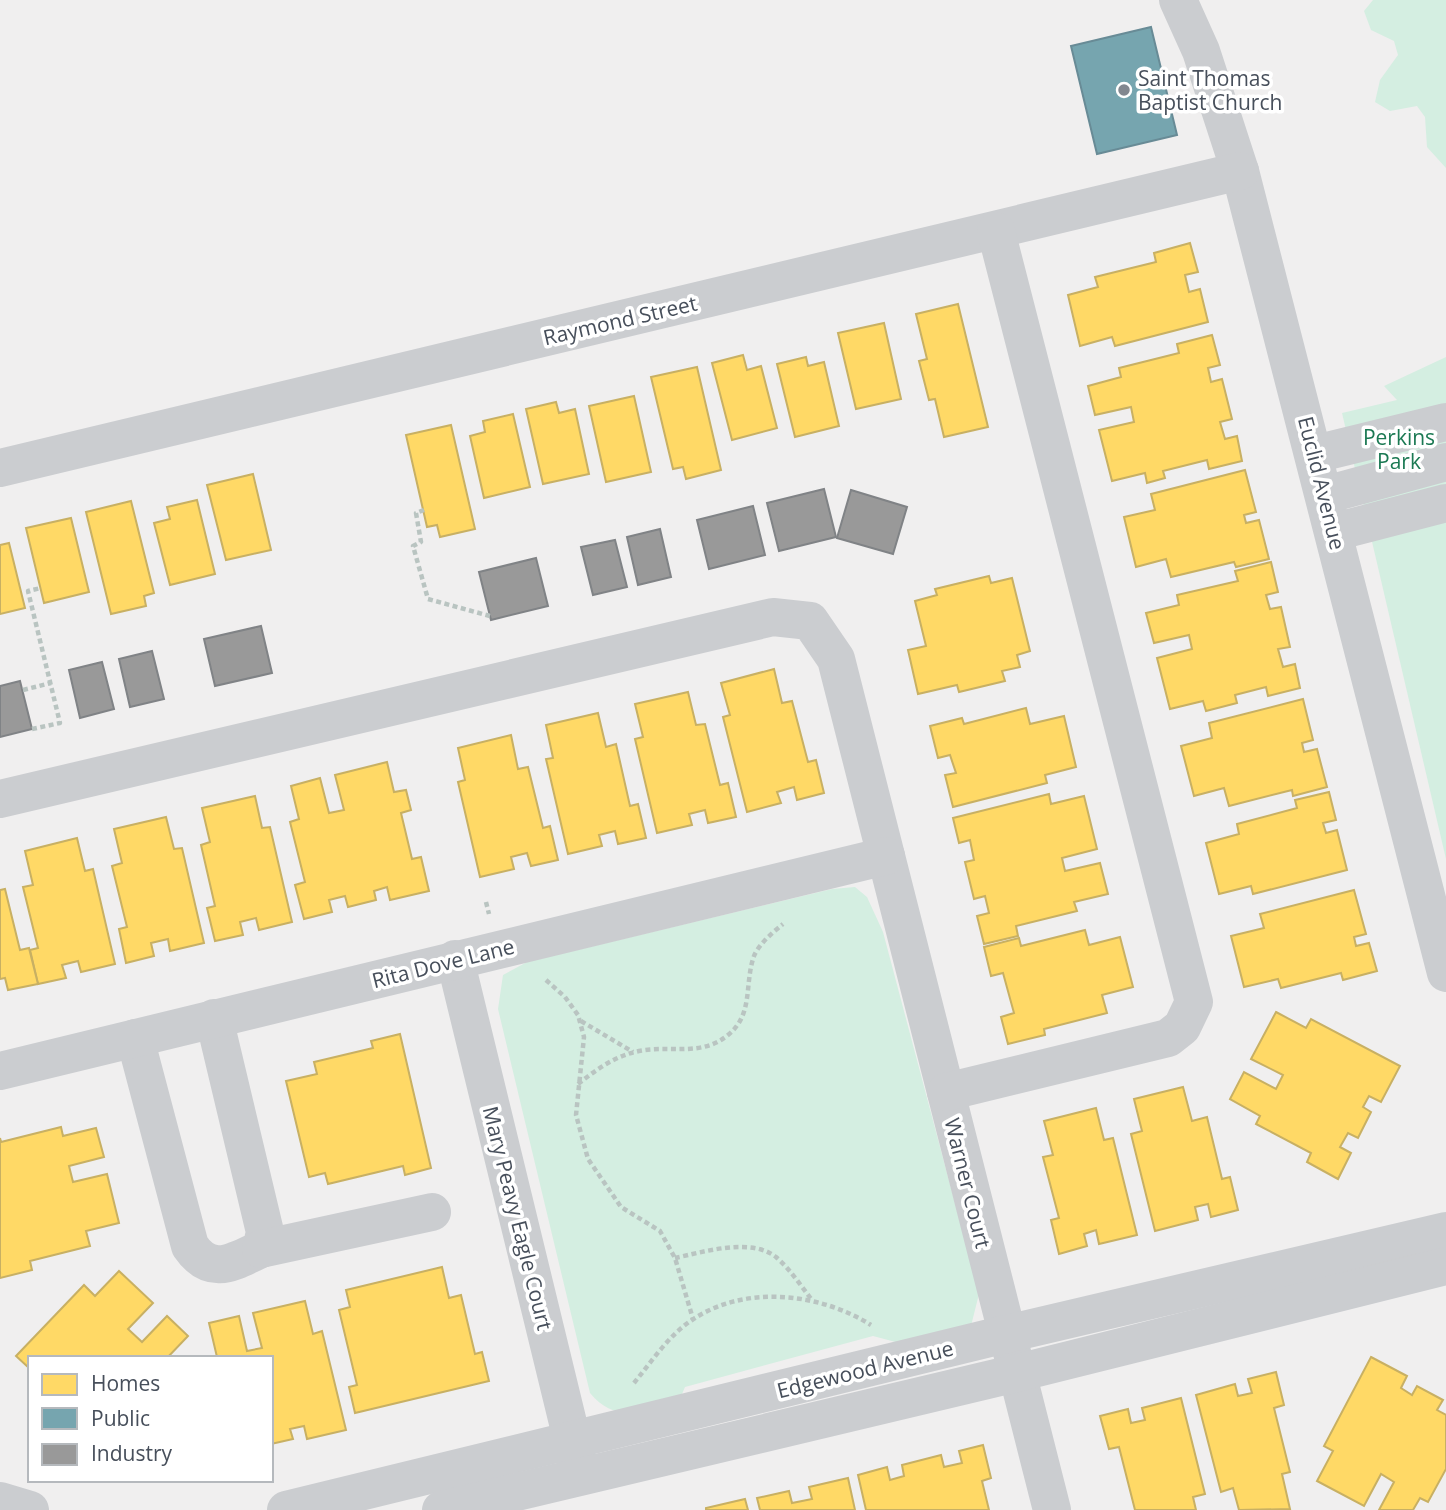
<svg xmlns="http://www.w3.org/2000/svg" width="1446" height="1510" font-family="'Open Sans',sans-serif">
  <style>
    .green { fill: #d4eee1 }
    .homes { fill: #ffd966; stroke: #c8b063; stroke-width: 2 }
    .public { fill: #76a5af; stroke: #688b96; stroke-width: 2 }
    .industry { fill: #999; stroke: #808386; stroke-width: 2 }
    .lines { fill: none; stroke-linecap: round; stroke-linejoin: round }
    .path { stroke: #b9c4c1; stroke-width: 4.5; stroke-dasharray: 5 3.5; stroke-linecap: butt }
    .minor { stroke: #cbcdd0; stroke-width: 38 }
    .poi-dot { fill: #82878f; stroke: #fff; stroke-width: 2.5 }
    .labels { text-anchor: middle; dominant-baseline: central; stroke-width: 7; stroke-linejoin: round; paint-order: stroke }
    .poi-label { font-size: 21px; fill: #474f5b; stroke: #fff; text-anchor: start }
    .street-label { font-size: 21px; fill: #474f5b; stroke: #fff }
    .park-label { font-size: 21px; fill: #1b7953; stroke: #fff }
  </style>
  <rect width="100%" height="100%" fill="#f0efef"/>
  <!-- green -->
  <g class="green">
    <path d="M1373,0H1446V168L1427,147L1425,117L1417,106L1390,111L1375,102L1380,80L1398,55L1394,41L1371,30L1364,11Z"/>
    <path d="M1446,357V859L1342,413L1397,400L1384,386Z"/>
    <path d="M855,887L867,897L883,932L979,1294L971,1326L903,1344L873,1336L685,1387L679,1401C645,1410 616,1425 590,1393L498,1009L503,975L527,962L832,889Z"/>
  </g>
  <!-- homes -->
  <g class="homes">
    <path d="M1190,243L1198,272L1185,275L1189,292L1200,289L1208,322L1115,346L1112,337L1080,346L1068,295L1098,287L1095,277L1156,262L1154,253Z"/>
    <path d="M958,304L988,427L944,437L935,399L929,400L919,361L927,359L916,314Z"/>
    <path d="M884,323L901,399L856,409L838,333Z"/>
    <path d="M1212,335L1220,365L1208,368L1211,382L1222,379L1232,419L1220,422L1225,439L1237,436L1242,461L1209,469L1207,460L1163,471L1165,478L1147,483L1145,473L1112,481L1099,430L1134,422L1131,407L1095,415L1088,386L1121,377L1119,368L1179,353L1177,344Z"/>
    <path d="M743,355L747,370L761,366L777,428L732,440L712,363Z"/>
    <path d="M806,357L808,366L824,362L839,426L795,437L777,364Z"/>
    <path d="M697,367L721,470L686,479L683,467L673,469L651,377Z"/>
    <path d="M634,396L651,472L606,482L589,406Z"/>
    <path d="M556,402L559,413L575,409L589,474L543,484L526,409Z"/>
    <path d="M513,414L530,487L484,498L470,436L485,432L483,421Z"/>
    <path d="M451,425L475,529L440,537L437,525L427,527L406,435Z"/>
    <path d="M1245,470L1256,512L1244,515L1246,523L1259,520L1269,559L1236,567L1234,562L1171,577L1166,559L1136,567L1124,517L1155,510L1151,494Z"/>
    <path d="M253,474L271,550L226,560L207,485Z"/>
    <path d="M197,500L215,574L170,585L154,523L170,519L167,507Z"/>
    <path d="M131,501L154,593L144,596L146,606L111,614L86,512Z"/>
    <path d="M71,518L89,592L44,603L26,528Z"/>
    <path d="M9,543L25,608L0,614V545Z"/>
    <path d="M1271,562L1278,592L1266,595L1270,609L1281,607L1290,647L1278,649L1283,667L1295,664L1300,688L1268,696L1266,687L1235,695L1237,703L1206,711L1203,701L1170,709L1157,658L1192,649L1189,635L1154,643L1146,613L1179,605L1177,595L1238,581L1235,571Z"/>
    <path d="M989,576L991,583L1012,578L1030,651L1017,655L1020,667L1002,671L1005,681L959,692L957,685L918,694L908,650L926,646L915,601L937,595L935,589Z"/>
    <path d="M774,669L782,703L792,701L808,762L816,760L824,793L797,800L794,787L777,792L781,803L747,812L723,717L730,715L721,683Z"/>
    <path d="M688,692L696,725L705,724L720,785L728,783L736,817L708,823L705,810L689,814L692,825L657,833L635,739L643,737L635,704Z"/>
    <path d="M1303,699L1313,740L1302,743L1304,752L1317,749L1327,787L1293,796L1292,790L1229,806L1224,788L1194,796L1181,746L1212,738L1209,723Z"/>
    <path d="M1026,708L1030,724L1064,716L1076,767L1045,775L1047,783L953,807L945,775L956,773L950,755L938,758L930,726L962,718L964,724Z"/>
    <path d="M598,713L606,747L616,744L630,806L638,804L646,838L618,844L615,831L599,835L602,846L568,854L546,759L553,758L546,725Z"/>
    <path d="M511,735L518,769L528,767L543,828L550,826L558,860L531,866L527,853L511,857L514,869L480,877L458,782L465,780L458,748Z"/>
    <path d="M387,762L394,792L406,790L411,810L401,813L412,859L421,857L429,891L390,900L387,887L374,891L376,900L348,907L345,896L329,900L332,912L304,919L295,885L305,882L290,822L299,819L291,786L320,778L329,813L344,810L335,775Z"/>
    <path d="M1329,792L1336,820L1323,823L1326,833L1337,830L1347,870L1253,894L1251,886L1219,894L1206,843L1239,834L1237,824L1297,808L1295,800Z"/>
    <path d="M1049,794L1051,804L1084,796L1097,849L1062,858L1065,871L1100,863L1108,894L1074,902L1077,911L1016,926L1018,936L984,944L977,916L989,913L985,896L974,899L965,862L974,860L970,840L959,843L953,818Z"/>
    <path d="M255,796L262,828L270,827L292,922L259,930L256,918L240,922L243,935L215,941L207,908L215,906L201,845L210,842L202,808Z"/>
    <path d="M166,817L174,849L182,848L204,943L170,951L168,939L151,943L154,956L126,963L119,929L127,927L112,866L122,863L114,829Z"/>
    <path d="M77,838L85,871L93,869L115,964L81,972L78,961L62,965L66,978L38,984L30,950L38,948L23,887L33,885L25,851Z"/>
    <path d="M5,889L20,950L29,948L38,984L8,990L5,978L0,979V890Z"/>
    <path d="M1354,890L1366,934L1354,937L1356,946L1369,943L1377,971L1343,980L1341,973L1281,988L1278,979L1244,987L1231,936L1264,928L1260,914Z"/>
    <path d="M1085,930L1089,945L1120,937L1133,987L1102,995L1107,1013L1044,1029L1045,1035L1008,1044L1001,1017L1014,1013L1003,973L991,976L984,947L1019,938L1021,946Z"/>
    <path d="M1276,1012L1306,1028L1311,1019L1400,1066L1381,1102L1369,1096L1363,1107L1371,1112L1358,1138L1348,1133L1340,1147L1351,1153L1338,1179L1307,1162L1311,1153L1256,1124L1260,1116L1230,1099L1244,1072L1276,1089L1283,1075L1251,1059Z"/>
    <path d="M400,1034L431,1168L405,1175L403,1166L328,1184L325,1173L309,1177L286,1081L317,1074L314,1062L373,1048L371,1041Z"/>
    <path d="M1183,1087L1192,1121L1207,1117L1222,1179L1230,1177L1238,1210L1211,1217L1208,1204L1195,1207L1198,1220L1155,1231L1131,1134L1142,1131L1134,1099Z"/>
    <path d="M1096,1108L1104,1140L1113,1138L1137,1235L1099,1244L1096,1230L1084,1234L1087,1246L1059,1254L1051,1220L1059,1218L1043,1157L1053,1155L1044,1121Z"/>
    <path d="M61,1127L63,1136L96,1128L104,1157L69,1166L73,1182L107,1174L119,1223L86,1231L90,1246L30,1261L32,1270L0,1278V1138L1,1142Z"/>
    <path d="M442,1267L449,1298L461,1295L475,1354L482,1352L489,1381L355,1413L349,1387L357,1385L339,1310L350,1307L346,1290Z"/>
    <path d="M119,1271L153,1303L128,1329L142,1342L167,1316L188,1336L167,1358H30V1369L16,1356L84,1285L95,1296Z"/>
    <path d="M305,1301L313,1334L322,1331L346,1430L307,1439L304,1426L290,1429L293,1439L271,1444V1358H212L217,1357L209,1323L239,1316L247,1351L262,1348L253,1313Z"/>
    <path d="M1371,1357L1407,1376L1401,1388L1412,1395L1417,1386L1443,1400L1437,1410L1446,1415V1469L1428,1502L1420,1498L1413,1510H1379L1394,1482L1381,1474L1364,1506L1317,1481L1333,1451L1324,1446Z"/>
    <path d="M1276,1372L1284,1405L1274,1408L1290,1472L1282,1474L1290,1509L1239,1510L1233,1488L1221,1492L1196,1395L1235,1384L1238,1396L1252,1393L1248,1379Z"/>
    <path d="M1181,1398L1205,1494L1193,1497L1196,1510H1135L1119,1447L1109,1449L1100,1416L1128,1409L1131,1423L1145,1420L1142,1408Z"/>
    <path d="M983,1445L991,1478L982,1481L989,1510H866L858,1475L887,1467L890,1480L904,1476L902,1465L941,1455L944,1467L962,1463L959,1451Z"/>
    <path d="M848,1478L855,1510H760L757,1498L789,1491L792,1503L812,1499L809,1487Z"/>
    <path d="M745,1499L748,1510H706V1508Z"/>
  </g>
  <!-- public -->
  <path class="public" d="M1151,27L1177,135L1097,154L1071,46Z"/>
  <!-- industry -->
  <g class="industry">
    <path d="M824,489L836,537L779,551L767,503Z"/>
    <path d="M851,490L907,507L893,554L837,538Z"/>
    <path d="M753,506L765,555L709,569L697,520Z"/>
    <path d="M660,529L671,577L638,585L627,537Z"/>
    <path d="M615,540L627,587L593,595L581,547Z"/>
    <path d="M536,558L548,606L491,620L479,572Z"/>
    <path d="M261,626L272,673L215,686L204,639Z"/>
    <path d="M152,651L164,699L130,707L119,659Z"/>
    <path d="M102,662L114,709L80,718L69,670Z"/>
    <path d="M20,681L32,729L0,737V686Z"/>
  </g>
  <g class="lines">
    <!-- path -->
    <g class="path">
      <path d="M424,510L416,513L421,542L413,546L428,599L490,616"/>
      <path d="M23,690L51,683"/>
      <path d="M32,729L60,723L28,591L41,588"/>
      <path d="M486,902L489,914"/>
      <path d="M546,980L565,997L578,1015L584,1037L576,1115L588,1159L621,1207L660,1231L675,1258L693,1319"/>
      <path d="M581,1021L633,1052"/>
      <path d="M578,1084C597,1069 615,1056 639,1051C669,1045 702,1057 728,1035C754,1014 744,984 754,956C759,944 773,932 783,924"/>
      <path d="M675,1258C703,1252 751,1237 776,1257C790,1269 801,1286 812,1300"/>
      <path d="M634,1383C652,1361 669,1335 692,1320C745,1284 820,1293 871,1325"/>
    </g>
    <!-- minor -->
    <g class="minor">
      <path d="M1178,0L1201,51L1240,171L1446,973"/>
      <path d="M1315,454L1446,422"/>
      <path d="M0,468L1240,171"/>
      <path d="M1325,495L1446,462"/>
      <path d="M1334,532L1446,503"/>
      <path d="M0,799L773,617L810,621L836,659L1052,1510"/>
      <path d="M455,959L578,1464"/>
      <path d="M135,1038L190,1246C211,1277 233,1262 261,1249L265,1232L214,1018"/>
      <path d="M0,1071L886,856"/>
      <path d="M946,1092L1168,1038L1182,1027L1194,1002L996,231"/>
      <path d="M261,1249L432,1212"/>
      <path d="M0,1501L30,1510"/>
      <path d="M286,1510L1006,1334L1446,1231"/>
      <path d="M441,1510L1017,1373L1446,1266"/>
    </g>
  </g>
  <!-- markers -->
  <circle class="poi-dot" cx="1124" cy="90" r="7"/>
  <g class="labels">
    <!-- poi labels -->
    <g class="poi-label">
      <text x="1138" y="78">Saint Thomas<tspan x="1138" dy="24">Baptist Church</tspan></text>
    </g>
    <!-- street labels -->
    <g class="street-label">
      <text transform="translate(620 320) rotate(-13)">Raymond Street</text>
      <text transform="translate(1322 483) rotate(76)">Euclid Avenue</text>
      <text transform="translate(443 963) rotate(-14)">Rita Dove Lane</text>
      <text transform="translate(968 1183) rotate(76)">Warner Court</text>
      <text transform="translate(518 1218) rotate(76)">Mary Peavy Eagle Court</text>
      <text transform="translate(865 1369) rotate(-14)">Edgewood Avenue</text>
    </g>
    <!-- park labels -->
    <g class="park-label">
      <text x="1399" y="437">Perkins<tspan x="1399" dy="24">Park</tspan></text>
    </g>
  </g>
  <!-- legend -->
  <rect x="28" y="1356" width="245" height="126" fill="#ffffff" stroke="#b5b9bd" stroke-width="2"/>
  <rect x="42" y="1374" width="35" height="21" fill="#ffd966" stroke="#b5b9bd" stroke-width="2"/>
  <text x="91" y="1391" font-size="21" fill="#474f5b">Homes</text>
  <rect x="42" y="1408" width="35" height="21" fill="#76a5af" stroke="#b5b9bd" stroke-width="2"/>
  <text x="91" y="1426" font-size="21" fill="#474f5b">Public</text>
  <rect x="42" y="1444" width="35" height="21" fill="#999999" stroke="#b5b9bd" stroke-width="2"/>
  <text x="91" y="1461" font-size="21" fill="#474f5b">Industry</text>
</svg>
